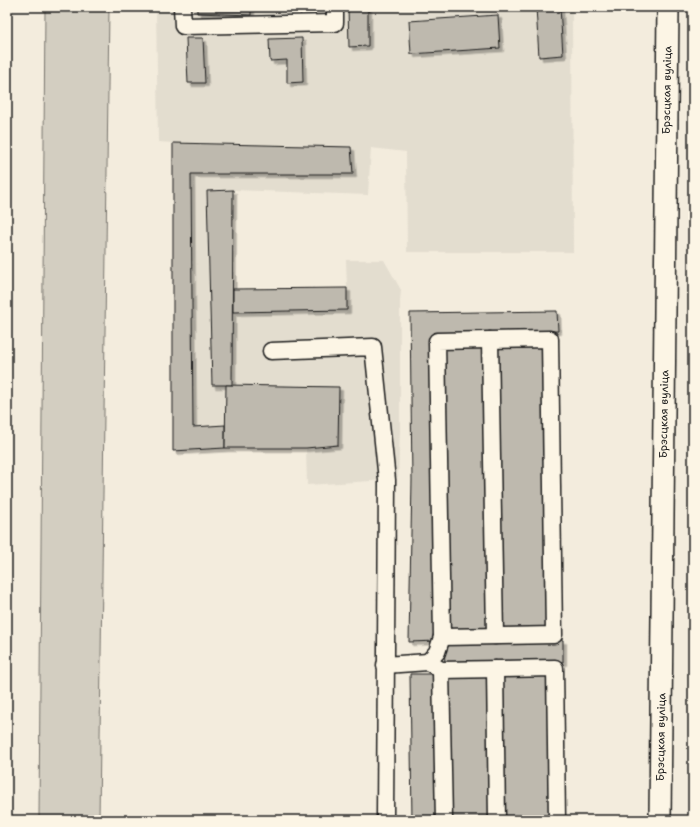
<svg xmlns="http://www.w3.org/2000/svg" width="700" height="827" font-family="'Shantell Sans',sans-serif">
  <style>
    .built { fill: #e3ddcf }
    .green { fill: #d3cec1; stroke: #78756e }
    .building { fill: #beb9ae; stroke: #1c1c1c; filter: url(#shadow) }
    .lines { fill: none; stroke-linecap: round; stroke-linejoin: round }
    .minor-casing { stroke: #1c1c1c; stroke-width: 19 }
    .major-casing { stroke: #1c1c1c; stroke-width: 24 }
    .minor { stroke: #fcf5e5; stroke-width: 16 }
    .major { stroke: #fcf5e5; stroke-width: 21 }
    .labels { text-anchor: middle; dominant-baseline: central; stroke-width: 3; stroke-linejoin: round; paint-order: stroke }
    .street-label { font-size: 11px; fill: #1c1c1c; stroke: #fcf5e5 }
  </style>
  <defs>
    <filter id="shadow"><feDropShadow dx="3.5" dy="3.5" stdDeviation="0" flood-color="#0004"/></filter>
  </defs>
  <rect width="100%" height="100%" fill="#f3ecdd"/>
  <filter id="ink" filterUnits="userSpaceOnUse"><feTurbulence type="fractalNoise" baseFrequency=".025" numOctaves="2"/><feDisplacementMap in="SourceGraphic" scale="8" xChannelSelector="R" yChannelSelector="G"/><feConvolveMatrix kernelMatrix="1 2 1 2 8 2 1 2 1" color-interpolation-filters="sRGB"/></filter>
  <g filter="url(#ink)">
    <!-- built -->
    <path class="built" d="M156,7H572L573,252H407L406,152L371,148L368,195L233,190V289L347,288L346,260H384L401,290L400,302V431L398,477L387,480L307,485L306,448H225L173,451V143L158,142Z"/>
    <!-- green -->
    <path class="green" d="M45,7H109L99,820H39Z"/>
    <!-- building -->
    <g class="building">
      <path d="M197,7H251V15L197,13Z"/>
      <path d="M348,7H368V46L349,47Z"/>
      <path d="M536,7H560L563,55L539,57Z"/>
      <path d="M498,15L500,48L411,54L409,21Z"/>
      <path d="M186,38H203L205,83H188Z"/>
      <path d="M302,38L303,82L287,83V60L270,61L269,39Z"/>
      <path d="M173,143L351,147L353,174H191L193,427L225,425V448L173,451Z"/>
      <path d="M233,190L232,385H212L207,191Z"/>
      <path d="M347,288V310L233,312V289Z"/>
      <path d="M557,311L558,331L433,333L437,641L409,642L412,480L410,313Z"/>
      <path d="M487,344L491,631L447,632L442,345Z"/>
      <path d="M542,344L546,630L502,631L498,345Z"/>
      <path d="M226,385L339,387L338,445L306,448H225Z"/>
      <path d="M563,640V662L445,665L444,642Z"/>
      <path d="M547,672L549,820H504L502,673Z"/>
      <path d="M410,674H434L437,820H412Z"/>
      <path d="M490,674L492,820H448L446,675Z"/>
    </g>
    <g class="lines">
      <!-- minor casing -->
      <g class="minor-casing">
        <g id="minor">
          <path d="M182,7L183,26L335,23V7"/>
          <path d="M550,339L554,635L442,637L437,341Z"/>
          <path d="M490,340L495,636"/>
          <path d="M271,351L373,347L387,480L385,820"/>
          <path d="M428,662L437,652L442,637"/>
          <path d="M385,665L428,662L441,670L555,668L557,820"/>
          <path d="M495,669L497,820"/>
          <path d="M441,670L444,820"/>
        </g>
      </g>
      <!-- major casing -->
      <g class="major-casing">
        <path id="major" d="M660,820L668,7"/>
      </g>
      <!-- minor -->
      <use href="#minor" class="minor"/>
      <!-- major -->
      <use href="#major" class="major"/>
    </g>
  </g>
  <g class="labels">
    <!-- street labels -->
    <g class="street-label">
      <text transform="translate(667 90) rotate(-89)">Брэсцкая вуліца</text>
      <text transform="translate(664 414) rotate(-89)">Брэсцкая вуліца</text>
      <text transform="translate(661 737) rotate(-89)">Брэсцкая вуліца</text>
    </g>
  </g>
  <!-- margin -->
  <rect width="700" height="827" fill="none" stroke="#fcf5e5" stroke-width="24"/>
  <rect x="12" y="12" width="676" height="803" fill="none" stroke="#1c1c1c" stroke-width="1.5" filter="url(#ink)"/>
</svg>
